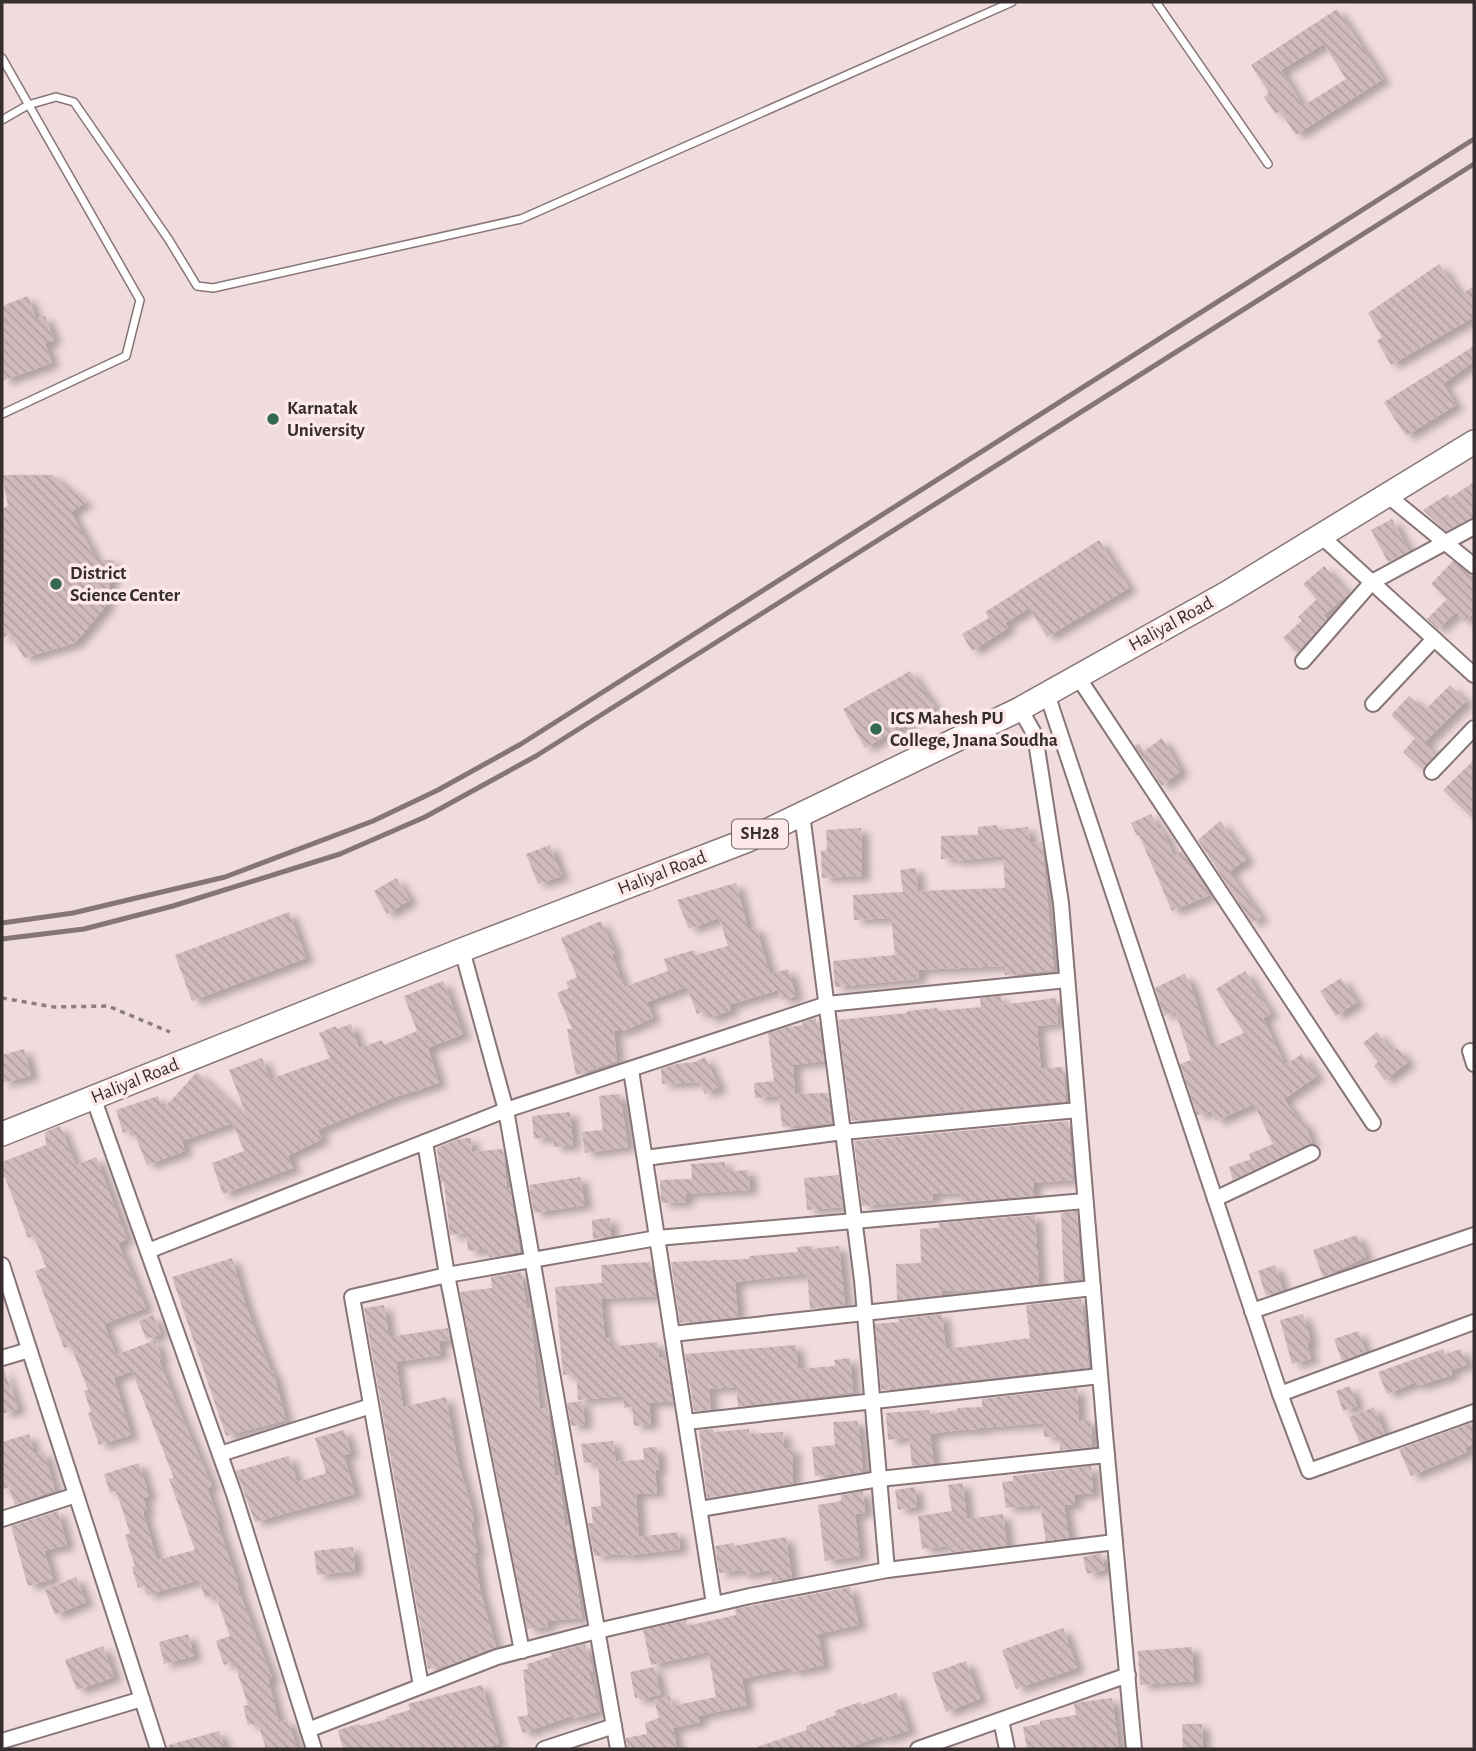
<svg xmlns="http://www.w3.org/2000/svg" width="1476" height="1751" font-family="'Alegreya Sans',sans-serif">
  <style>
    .building { fill: url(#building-back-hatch); fill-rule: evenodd; filter: url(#shadow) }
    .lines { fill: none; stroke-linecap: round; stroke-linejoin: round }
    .service-casing { stroke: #887577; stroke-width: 10 }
    .minor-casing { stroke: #887577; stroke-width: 18 }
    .primary-casing { stroke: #887577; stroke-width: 26 }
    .path { stroke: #8d7f80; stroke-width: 3.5; stroke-dasharray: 5 5; stroke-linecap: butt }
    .service { stroke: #fff; stroke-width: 7 }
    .minor { stroke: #fff; stroke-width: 14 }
    .primary { stroke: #fff; stroke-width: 23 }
    .rail { stroke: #847677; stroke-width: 5 }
    .poi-dot { fill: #33694f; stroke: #fde8ea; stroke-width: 2.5 }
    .labels { text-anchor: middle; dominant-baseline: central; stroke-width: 7; stroke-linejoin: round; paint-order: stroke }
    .shield { fill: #fde8ea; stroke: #726666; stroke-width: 2 }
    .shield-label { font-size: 18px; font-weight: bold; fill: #362e2e }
    .poi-label { font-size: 19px; font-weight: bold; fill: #362e2e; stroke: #fde8ea; text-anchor: start }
    .street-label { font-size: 19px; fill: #362e2e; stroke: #fde8ea }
  </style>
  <defs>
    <pattern id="building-back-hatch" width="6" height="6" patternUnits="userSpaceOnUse" patternTransform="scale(1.75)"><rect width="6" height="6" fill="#cfbabc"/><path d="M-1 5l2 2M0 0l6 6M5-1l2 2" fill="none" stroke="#b2a0a2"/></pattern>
    <filter id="shadow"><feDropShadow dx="8" dy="4.5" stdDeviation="3.5" flood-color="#0004"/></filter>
  </defs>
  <rect width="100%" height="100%" fill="#f0dbdd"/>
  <!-- building -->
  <g class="building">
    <path d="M1337,9L1383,79L1296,135L1280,111L1276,114L1264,97L1269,93L1251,65ZM1324,44L1346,79L1303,106L1281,70Z"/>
    <path d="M1439,264L1461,295L1474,286V317L1391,365L1377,341L1382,337L1368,313Z"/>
    <path d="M28,296L36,319L45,316L54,340L45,343L52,363L2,381V306Z"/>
    <path d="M1474,346V361L1443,384L1456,405L1406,436L1384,402Z"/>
    <path d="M2,475H52L86,502L71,512L96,559L115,561L105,607L75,643L24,658L9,633L2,640V509L8,506Z"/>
    <path d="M1474,482V517L1446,531L1423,510L1448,494L1450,498Z"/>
    <path d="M1392,519L1409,551L1388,562L1371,530Z"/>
    <path d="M1099,540L1129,588L1047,637L1029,608L1005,623L1008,628L972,651L962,634L989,618L985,612Z"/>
    <path d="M1453,561L1474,577V613L1465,622L1456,612L1438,629L1427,619L1447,599L1431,584Z"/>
    <path d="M1324,566L1348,594L1324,615L1327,619L1297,653L1283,638L1302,620L1298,617L1317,599L1303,584Z"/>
    <path d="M910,671L935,707L865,748L843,709Z"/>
    <path d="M1450,685L1466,701L1424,743L1436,754L1423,770L1403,752L1415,738L1391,715L1409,696L1425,710Z"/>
    <path d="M1162,738L1181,771L1162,786L1135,746L1139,743L1144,751Z"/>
    <path d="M1474,760V820L1443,790Z"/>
    <path d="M1151,814L1158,829L1161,828L1174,856L1182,851L1210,895L1172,911L1139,835L1137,836L1131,823Z"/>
    <path d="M1220,821L1247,859L1229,872L1261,917L1252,923L1198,840Z"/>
    <path d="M997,825L998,830L1028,827L1030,843L1042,842L1054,970L1005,975V966L918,970L919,979L835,987L833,961L895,955L891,918L854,920L853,895L903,892L900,870L916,868L918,891L1005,888L1003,856L955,861V858L941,859V836L978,835V827Z"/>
    <path d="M861,828L862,876L822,878L821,851L827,850L826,830Z"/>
    <path d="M550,845L562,876L538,884L526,854Z"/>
    <path d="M396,878L410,900L387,914L374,891Z"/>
    <path d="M736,883L748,929L756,927L770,974L788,969L796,996L781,1000L778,990L729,1005L731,1010L708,1019L705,1011L697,1014L687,987L647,1002L653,1018L624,1031H614L617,1061L576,1075L567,1029H572L557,993L569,988L566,982L577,977L561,938L601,921L615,953L612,954L624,987L668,971L664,959L694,950L696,955L728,946L719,918L689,929L677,900Z"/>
    <path d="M289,912L306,958L192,1001L175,955Z"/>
    <path d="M1245,971L1271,1014L1263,1018L1285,1065L1302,1054L1317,1076L1284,1099L1301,1124L1304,1121L1312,1143L1233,1180L1229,1167L1251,1159L1249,1154L1273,1144L1254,1104L1216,1121L1211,1111L1197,1115L1180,1064L1191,1060L1175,1011L1164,1016L1155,988L1184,974L1190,983L1211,1048L1244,1033L1216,989Z"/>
    <path d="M1341,978L1357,1002L1336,1016L1320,991Z"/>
    <path d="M443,981L463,1034L428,1048L439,1083L393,1098L318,1130L322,1139L288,1156L293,1168L223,1194L212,1163L244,1151L233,1123L182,1141L185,1151L147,1165L133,1130L123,1133L116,1110L158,1096L163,1109L197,1072L248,1119L229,1070L262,1058L270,1079L330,1058L319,1033L336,1026L337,1029L351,1024L359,1048L382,1040L384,1045L417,1031L404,996Z"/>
    <path d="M1001,996L1002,1005L1056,998L1058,1024L1037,1026L1041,1069L1063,1067L1066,1101L851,1121L838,1020L907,1013V1011L937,1008L938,1011L981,1007L980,998Z"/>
    <path d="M816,1018V1023H819L824,1061L793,1065L795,1094L828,1093L832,1123L782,1127L779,1096L755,1098L754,1083L774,1081L768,1033L788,1027L803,1025L802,1022Z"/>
    <path d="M1377,1032L1392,1052L1397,1048L1408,1062L1385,1080L1374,1066L1378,1062L1363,1043Z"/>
    <path d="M24,1049L31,1076L2,1083V1055Z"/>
    <path d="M705,1057L719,1087L705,1094L699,1082L662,1084L661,1069L677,1064L695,1062Z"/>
    <path d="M620,1094L628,1147L585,1153L582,1132L603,1130L599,1096Z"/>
    <path d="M570,1112L573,1145L554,1147L553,1137L534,1139L532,1116Z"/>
    <path d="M1068,1121L1073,1180L1033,1183L1034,1196L961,1202L960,1193L932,1194L933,1200L862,1206L854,1141Z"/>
    <path d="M60,1126L76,1165L96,1157L127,1239L118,1243L146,1308L104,1324L116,1355L155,1340L162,1359L159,1360L177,1406L212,1486L207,1488L219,1521L217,1522L239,1586H237L272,1678L268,1679L279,1722L288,1720L297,1749H266L258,1723L248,1725L243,1706L248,1705L234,1662L224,1665L216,1641L230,1636L215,1594L205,1598L199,1580L147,1595L144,1586L138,1588L132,1567L135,1566L125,1535L130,1533L116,1491L110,1493L104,1474L139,1463L149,1496L143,1498L147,1510L143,1512L157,1560L195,1550L169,1479L174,1478L132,1371L114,1378L131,1435L99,1445L88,1413L91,1412L84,1391L88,1390L71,1346L64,1348L35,1271L46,1267L34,1236L28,1238L5,1177L2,1178V1162L46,1145L45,1132Z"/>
    <path d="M471,1138L472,1152L503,1149L507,1189L510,1188L520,1252L489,1258L488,1249L468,1251L466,1233L450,1235L444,1182L441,1183L437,1148L458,1139Z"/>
    <path d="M725,1162L726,1172L748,1170L750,1190L685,1194L686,1202L661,1203L660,1180L692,1179L691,1164Z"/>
    <path d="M839,1175L843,1207L807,1210L804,1178Z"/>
    <path d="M580,1177L585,1205L534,1213L529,1185Z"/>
    <path d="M1077,1211L1081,1280L1064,1282L1061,1213Z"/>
    <path d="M1035,1215L1039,1284L992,1289L942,1291V1295L897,1300L896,1264L921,1263L920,1229L939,1228V1223Z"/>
    <path d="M610,1218L611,1236L593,1239L592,1220Z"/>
    <path d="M1357,1235L1366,1257L1323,1277L1313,1250Z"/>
    <path d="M812,1246V1249L839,1246L845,1305L810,1309L807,1274L776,1277L735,1282L738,1317L680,1323L671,1262L749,1259V1256L798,1252L797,1247Z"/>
    <path d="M232,1258L246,1306L271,1371H273L286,1420L226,1436L172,1277Z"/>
    <path d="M650,1262L656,1296L601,1299L605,1339L609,1338L610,1347L657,1342L659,1357H666L673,1401L649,1403L651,1424L634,1426L632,1407L624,1408L623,1396L578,1400L576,1374L563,1375L555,1287L602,1283L601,1265Z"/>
    <path d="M1275,1265L1283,1290L1266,1296L1258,1271Z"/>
    <path d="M521,1272L527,1308H530L540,1409L548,1408L555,1476L559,1475L565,1526L569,1525L582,1618L547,1621L548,1627L527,1629L460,1292L492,1288L491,1277Z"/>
    <path d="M1081,1299L1089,1367L881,1390L875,1324L899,1322L898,1319L942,1314L946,1349L978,1345L1030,1338L1026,1305Z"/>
    <path d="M384,1305L389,1337L448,1328L450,1340L439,1341L441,1355L396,1362L403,1407L446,1397L458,1462L472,1509L474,1522L471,1523L478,1552L474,1553L480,1590L496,1647L452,1664L428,1669L364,1308Z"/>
    <path d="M1303,1314L1311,1342L1307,1343L1311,1359L1292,1364L1280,1320Z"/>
    <path d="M153,1315L161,1334L146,1339L139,1321Z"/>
    <path d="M1358,1331L1366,1352L1342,1361L1334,1339Z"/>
    <path d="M796,1345L798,1369L835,1366L834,1360L850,1358L853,1392L738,1407L736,1387L709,1389L711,1410L694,1411L685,1354Z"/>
    <path d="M1443,1349L1445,1354L1461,1349L1467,1365L1451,1370L1452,1375L1417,1386L1416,1382L1387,1394L1378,1372Z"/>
    <path d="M2,1369H4L18,1409L2,1414Z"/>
    <path d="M1350,1386L1357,1406L1343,1411L1336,1391Z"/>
    <path d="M1077,1388L1079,1421L1091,1420L1092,1447L1060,1450L1059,1436L1044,1437L1043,1423L980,1428V1430H959L930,1434L934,1464L912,1466L909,1437L888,1440L886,1413L929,1410L930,1414L958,1410L957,1408L982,1407V1399Z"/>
    <path d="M582,1401L585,1424L571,1426L567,1403Z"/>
    <path d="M1374,1407L1385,1434L1360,1443L1349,1417Z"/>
    <path d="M858,1421L863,1472L838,1476V1474L815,1476L812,1447L835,1445L833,1422Z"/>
    <path d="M1474,1422V1444L1465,1447L1467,1452L1411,1476L1399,1449Z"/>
    <path d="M713,1429L714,1432L749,1429V1434L783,1432L784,1449L793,1448V1484L707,1498L699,1430Z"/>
    <path d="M344,1430L351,1453L344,1455L355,1494L255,1522L236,1471L289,1456L297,1482L324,1474L326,1472L315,1438Z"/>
    <path d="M29,1434L34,1454L44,1452L55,1490L15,1505L9,1487L2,1490V1442Z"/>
    <path d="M613,1441L616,1461L644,1460L643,1448L657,1447L659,1470H655L657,1493L636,1494L639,1537L678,1532L680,1549L626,1556V1554L594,1556L588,1523H593L591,1507L601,1506L598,1462L584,1463L581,1444Z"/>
    <path d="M1091,1466L1093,1493L1074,1495L1075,1505H1064L1069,1538L1046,1541L1040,1505L1006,1508L1002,1482L1013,1481V1476Z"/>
    <path d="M963,1483L967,1519L1003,1514L1007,1546L950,1553L949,1546L922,1549L918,1516L952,1511L948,1485Z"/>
    <path d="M915,1487L917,1507L898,1510L895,1490Z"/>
    <path d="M863,1491L865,1513L855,1514L860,1556L825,1561L818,1505L841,1501V1495Z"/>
    <path d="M58,1511L67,1545L44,1551L53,1579L28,1586L11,1526Z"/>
    <path d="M786,1537L792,1578L772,1582L771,1570L743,1575L742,1570L719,1573L715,1546L734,1543V1546Z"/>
    <path d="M353,1547L355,1571L317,1575L314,1551Z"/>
    <path d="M1101,1553L1105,1570L1087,1574L1083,1557Z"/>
    <path d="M76,1577L86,1602L55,1615L45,1590Z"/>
    <path d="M850,1587L859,1625L818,1634L824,1665L792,1672L791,1668L742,1679L747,1705L698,1716L700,1722L673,1728L677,1749H627L626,1738L647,1734L645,1723L659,1718L654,1700L670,1696L672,1706L716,1697L708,1652L651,1665L643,1630L686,1620L687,1626L736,1615L735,1609Z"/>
    <path d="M1063,1628L1077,1668L1016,1689L1002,1650Z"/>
    <path d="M188,1634L194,1656L164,1664L159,1642Z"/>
    <path d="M585,1644L593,1671L589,1672L600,1711L572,1719V1716L523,1733L517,1717L528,1715L523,1670L528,1669L527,1664L552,1656L551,1653Z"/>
    <path d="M103,1646L114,1677L77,1690L65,1660Z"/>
    <path d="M1192,1647L1194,1681L1140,1685L1138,1651Z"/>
    <path d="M966,1661L980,1699L946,1712L932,1673Z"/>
    <path d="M654,1667L661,1694L640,1700L639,1697L635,1698L630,1672Z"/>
    <path d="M482,1685L499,1744L483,1749H343L338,1730L359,1724L360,1726L387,1719L386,1717L410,1710L408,1704Z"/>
    <path d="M896,1693L909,1730L883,1739L882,1736L847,1748L846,1745L835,1749H757V1747L807,1730L806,1726L836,1715L834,1711L860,1702L861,1705Z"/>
    <path d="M1112,1698L1119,1749H1027L1023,1727L1040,1724V1721L1076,1715L1074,1704L1081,1702Z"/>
    <path d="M1182,1724H1202L1203,1749H1183Z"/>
    <path d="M219,1731L225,1749H169V1745Z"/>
  </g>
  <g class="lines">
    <!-- service casing -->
    <g class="service-casing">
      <g id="service">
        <path d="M1156,2L1268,164"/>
        <path d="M2,58L140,300L126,356L2,414"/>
        <path d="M2,120L28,105L56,97L74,102L169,240L197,286L213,288L521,219L1012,2"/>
      </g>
    </g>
    <!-- minor casing -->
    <g class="minor-casing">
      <g id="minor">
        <path d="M1387,495L1474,566"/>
        <path d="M1321,536L1474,675"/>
        <path d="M1303,661L1372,582L1474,527"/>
        <path d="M1078,677L1373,1123"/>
        <path d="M1047,694L1280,1394L1309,1471L1474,1412"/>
        <path d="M1373,704L1434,639"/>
        <path d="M1020,709L1035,735L1061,903L1105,1434L1134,1749"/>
        <path d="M1432,772L1474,728"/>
        <path d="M802,814L862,1280L887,1570"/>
        <path d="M462,950L506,1110L618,1749"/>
        <path d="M1470,1051L1474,1064"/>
        <path d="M631,1070L714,1604"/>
        <path d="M93,1097L234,1494L314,1749"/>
        <path d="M425,1142L447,1275L522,1651"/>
        <path d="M645,1158L843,1132L1078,1110"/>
        <path d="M1215,1199L1312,1153"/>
        <path d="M148,1251L506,1110L827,1004L1067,980"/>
        <path d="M2,1265L158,1749"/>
        <path d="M1252,1311L1474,1235"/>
        <path d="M672,1334L1093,1288"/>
        <path d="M2,1358L29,1350"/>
        <path d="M1280,1394L1474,1322"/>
        <path d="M686,1422L1100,1376"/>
        <path d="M220,1454L371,1406"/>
        <path d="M700,1509L879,1479L1107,1455"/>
        <path d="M2,1519L76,1495"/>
        <path d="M421,1686L352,1297L447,1275L657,1238L1085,1201"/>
        <path d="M1001,1720L1007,1749"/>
        <path d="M308,1730L497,1657L597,1631L750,1596L887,1570L1115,1542"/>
        <path d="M2,1741L142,1699"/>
        <path d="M544,1749L614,1726"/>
        <path d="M918,1749L1128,1675"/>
      </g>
    </g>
    <!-- primary casing -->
    <g class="primary-casing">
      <path id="primary" d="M2,1134L462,950L748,840L1020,709L1227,593L1474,442"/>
    </g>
    <!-- path -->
    <path class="path" d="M2,998L54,1007L108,1006L170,1032"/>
    <!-- service -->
    <use href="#service" class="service"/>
    <!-- minor -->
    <use href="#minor" class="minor"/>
    <!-- primary -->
    <use href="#primary" class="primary"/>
    <!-- rail -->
    <g class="rail">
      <path d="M2,923L73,913L225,877L373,821L438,790L521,744L1474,139"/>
      <path d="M2,939L84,929L173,906L340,854L425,817L536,756L1474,164"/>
    </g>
  </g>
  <!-- markers -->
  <g class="poi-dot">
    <circle cx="273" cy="419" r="7"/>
    <circle cx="56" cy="584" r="7"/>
    <circle cx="876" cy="729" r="7"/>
  </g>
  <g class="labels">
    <!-- shield labels -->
    <rect class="shield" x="732" y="819.5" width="56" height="29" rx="5"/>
    <g class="shield-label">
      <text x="760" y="834">SH28</text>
    </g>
    <!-- poi labels -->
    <g class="poi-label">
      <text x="287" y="408">Karnatak<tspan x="287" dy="22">University</tspan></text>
      <text x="70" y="573">District<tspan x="70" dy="22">Science Center</tspan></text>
      <text x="890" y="718">ICS Mahesh PU<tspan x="890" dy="22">College, Jnana Soudha</tspan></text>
    </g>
    <!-- street labels -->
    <g class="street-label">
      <text transform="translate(1171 624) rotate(-29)">Haliyal Road</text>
      <text transform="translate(662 873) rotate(-21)">Haliyal Road</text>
      <text transform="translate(135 1081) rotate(-22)">Haliyal Road</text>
    </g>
  </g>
  <!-- border -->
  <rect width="1476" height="1751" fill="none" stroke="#362e2e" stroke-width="7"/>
</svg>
